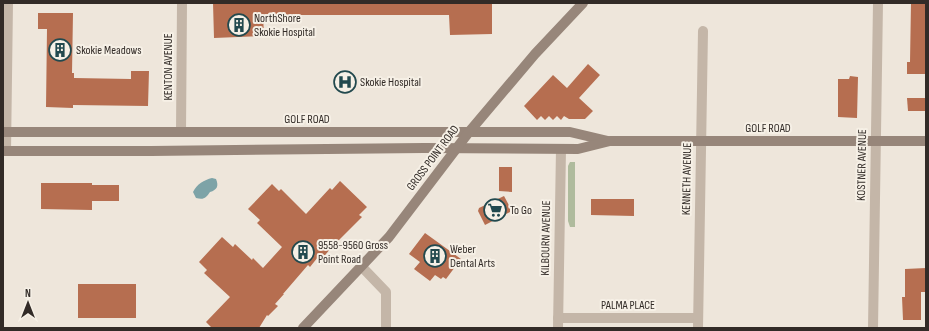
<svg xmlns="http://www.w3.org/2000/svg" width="929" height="331" font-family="'Sofia Sans Condensed',sans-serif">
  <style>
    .green { fill: #afbb9d }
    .water { fill: #7da3a7 }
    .building { fill: #b66e50 }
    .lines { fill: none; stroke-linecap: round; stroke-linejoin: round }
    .street { stroke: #c4b6a8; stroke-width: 10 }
    .secondary { stroke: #97867a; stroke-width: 10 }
    .labels { text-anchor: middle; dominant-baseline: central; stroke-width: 4; stroke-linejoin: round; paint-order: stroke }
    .poi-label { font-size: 12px; fill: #322b27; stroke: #f6f0e6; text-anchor: start }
    .street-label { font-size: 12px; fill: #322b27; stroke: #f6f0e6 }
  </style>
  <rect width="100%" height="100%" fill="#eee6db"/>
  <!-- green -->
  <path class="green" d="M570,162H575V227H570L568,221V166Z"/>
  <!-- water -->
  <path class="water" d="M212,178L216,179C219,186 217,190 210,192C206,198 204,200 196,198L193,192C197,184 204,180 212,178Z"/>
  <!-- building -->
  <g class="building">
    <path d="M213,3H492V34L450,35L449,15H263L264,36L214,38Z"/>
    <path d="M911,3H926V74H907V62H910Z"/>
    <path d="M38,13H73L72,73H74V78L131,79V71H149L148,106L73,105V108L46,107L47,29H38Z"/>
    <path d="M588,64L600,75L579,98L593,111L585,119H569L564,116L561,120L557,116L553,120L549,116L545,120L541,116L537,120L524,106L553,75L567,88Z"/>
    <path d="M850,76L858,77L857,118L838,117V79H849Z"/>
    <path d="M907,98H926V111H908Z"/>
    <path d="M499,167H512V192L499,191Z"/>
    <path d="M340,181L367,207L359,215L362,217L331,248L321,260L318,257L310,267L308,265L283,294H284L275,304L278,306L268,316L267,315L259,328H212L206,322L230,297L204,273L207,270L199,262L222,237L233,247L235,244L252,260L253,258L263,268L282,247L257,223L260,220L248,209L272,184L279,191L281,189L306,214L330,188L332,190Z"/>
    <path d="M41,183H92V185H119V201H92V210L41,209Z"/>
    <path d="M504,196L512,211L485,225L478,211L479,208Z"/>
    <path d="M591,199H634V216L591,215Z"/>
    <path d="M425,233L461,259L446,279L443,277L441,279L435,275L430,281L414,269L420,262L409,254Z"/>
    <path d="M926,268V292H921V320H903L902,297H905V269Z"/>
    <rect x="78" y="284" width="58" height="34"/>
  </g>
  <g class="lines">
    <!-- street -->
    <g class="street">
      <path d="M181,132L182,3"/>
      <path d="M6,151L8,3"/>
      <path d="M362,267L386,292V328"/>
      <path d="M558,318H698"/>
      <path d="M558,328L561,149"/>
      <path d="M698,328L703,31"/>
      <path d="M873,328L878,3"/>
    </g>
    <!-- secondary -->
    <g class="secondary">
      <path d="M3,132H570L608,141"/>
      <path d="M3,151H151L424,148L578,149L610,141H926"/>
      <path d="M303,328L389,237L469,132L535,54L583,3"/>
    </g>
  </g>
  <!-- icons -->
  <defs>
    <g id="building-ring" transform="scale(1.15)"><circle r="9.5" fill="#f6f0e6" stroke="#22494e" stroke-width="1.5"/><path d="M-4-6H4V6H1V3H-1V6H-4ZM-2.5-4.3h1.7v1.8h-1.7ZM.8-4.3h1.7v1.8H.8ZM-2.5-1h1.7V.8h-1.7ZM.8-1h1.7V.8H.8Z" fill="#22494e"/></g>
    <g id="hospital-ring" transform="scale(1.15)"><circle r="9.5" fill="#f6f0e6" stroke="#22494e" stroke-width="1.5"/><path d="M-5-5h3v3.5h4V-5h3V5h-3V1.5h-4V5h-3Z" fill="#22494e"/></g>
    <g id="supermarket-ring" transform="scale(1.15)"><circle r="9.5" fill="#f6f0e6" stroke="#22494e" stroke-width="1.5"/><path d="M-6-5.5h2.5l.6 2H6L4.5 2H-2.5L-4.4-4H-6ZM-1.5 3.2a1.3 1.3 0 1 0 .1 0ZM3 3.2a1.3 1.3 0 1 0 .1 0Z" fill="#22494e"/></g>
  </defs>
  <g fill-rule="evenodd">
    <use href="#building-ring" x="239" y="25"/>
    <use href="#building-ring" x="60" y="50"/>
    <use href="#hospital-ring" x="345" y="82"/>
    <use href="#supermarket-ring" x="495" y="210"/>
    <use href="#building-ring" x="303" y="252"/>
    <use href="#building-ring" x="435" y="256"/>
  </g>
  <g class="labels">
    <!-- poi labels -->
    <g class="poi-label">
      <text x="254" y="18">NorthShore<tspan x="254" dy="14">Skokie Hospital</tspan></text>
      <text x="76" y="50">Skokie Meadows</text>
      <text x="360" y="82">Skokie Hospital</text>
      <text x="510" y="210">To Go</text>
      <text x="318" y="245">9558-9560 Gross<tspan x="318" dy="14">Point Road</tspan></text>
      <text x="450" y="249">Weber<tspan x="450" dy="14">Dental Arts</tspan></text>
    </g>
    <!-- street labels -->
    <g class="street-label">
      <text transform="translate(168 67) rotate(-90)">KENTON AVENUE</text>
      <text x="307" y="119">GOLF ROAD</text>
      <text x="768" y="128">GOLF ROAD</text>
      <text transform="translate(433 158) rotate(-53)">GROSS POINT ROAD</text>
      <text transform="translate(862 165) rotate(-89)">KOSTNER AVENUE</text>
      <text transform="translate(687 179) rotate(-89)">KENNETH AVENUE</text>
      <text transform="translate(546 238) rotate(-89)">KILBOURN AVENUE</text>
      <text x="628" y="305">PALMA PLACE</text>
    </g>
  </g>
  <!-- border -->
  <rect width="929" height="331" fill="none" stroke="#322b27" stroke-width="8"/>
  <!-- north arrow -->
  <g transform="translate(28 303)" stroke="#f6f0e6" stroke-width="3" paint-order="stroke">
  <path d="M0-3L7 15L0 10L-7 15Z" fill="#322b27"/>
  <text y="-6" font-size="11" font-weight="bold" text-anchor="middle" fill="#322b27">N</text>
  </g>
</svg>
